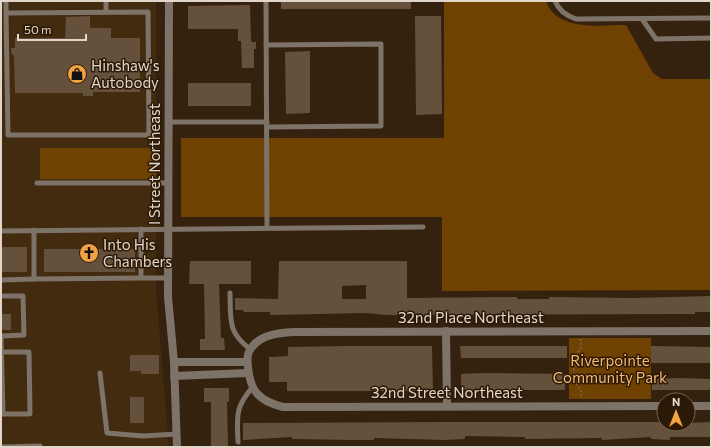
<svg xmlns="http://www.w3.org/2000/svg" width="712" height="448" font-family="Commissioner,sans-serif">
  <style>
    .built { fill: #422b0f }
    .green { fill: #6f4202 }
    .building { fill: #65503b; fill-rule: evenodd }
    .lines { fill: none; stroke-linecap: round; stroke-linejoin: round }
    .path { stroke: #7c6b5a; stroke-width: 1.5; stroke-dasharray: 2 2; stroke-linecap: butt }
    .service { stroke: #7d7369; stroke-width: 5 }
    .minor { stroke: #7d7369; stroke-width: 8 }
    .tertiary { stroke: #7d7369; stroke-width: 8 }
    .labels { text-anchor: middle; dominant-baseline: central; stroke-width: 3; stroke-linejoin: round; paint-order: stroke }
    .poi-label { font-size: 15px; fill: #e2d5c9; stroke: #2b1905; text-anchor: start }
    .street-label { font-size: 15px; fill: #e2d5c9; stroke: #2b1905 }
    .park-label { font-size: 15px; fill: #f6b877; stroke: #2b1905 }
  </style>
  <rect width="100%" height="100%" fill="#35220e"/>
  <!-- built -->
  <path class="built" d="M1,1H156V148H41L40,179H156V290L169,447H1Z"/>
  <!-- green -->
  <g class="green">
    <path d="M444,1H546C557,32 600,25 626,25L653,73L662,79H711V290L442,291V217H181V138H444Z"/>
    <rect x="40" y="148" width="116" height="31"/>
    <rect x="569" y="338" width="82" height="61"/>
  </g>
  <!-- building -->
  <g class="building">
    <rect x="281" y="1" width="130" height="8"/>
    <path d="M250,5L251,40L252,42H256V49H254V68H242L241,41H238V29H188V6Z"/>
    <path d="M90,16V28H111V38H140V92H93V96H83V93H15L14,55H12L11,48H15V38H65L66,17Z"/>
    <path d="M415,16H441L442,114L416,115Z"/>
    <path d="M310,51V113L286,114L285,52Z"/>
    <rect x="188" y="83" width="63" height="23"/>
    <path d="M84,246H94V249H135V272H44V249H84Z"/>
    <rect x="1" y="247" width="26" height="25"/>
    <path d="M190,261H251V284H219L221,338H224L225,350H200V339H205L204,284H189Z"/>
    <path d="M279,261H407V298L517,297V299H549V297L633,298L711,296V312H695V314L387,315L366,313L270,315V312H244L243,310H235V298L278,299ZM366,285V299H342V286Z"/>
    <rect x="1" y="314" width="10" height="16"/>
    <path d="M348,346H432L433,391H287V382H269V357L288,356V347Z"/>
    <path d="M460,346H567V358H461Z"/>
    <path d="M651,346L711,347V363H651Z"/>
    <path d="M130,355H159V374H141V371H130Z"/>
    <path d="M482,373L565,374V390H461V374Z"/>
    <path d="M679,378L711,379V390H652V379Z"/>
    <path d="M204,388H229V402H227L228,446H211V402H204Z"/>
    <rect x="130" y="397" width="14" height="26"/>
    <path d="M448,422H664V424L711,422V437H670V440L651,439V437L602,440V438L525,439V437L465,436V439L444,440L374,438V440H353L292,439V437L243,440V423Z"/>
  </g>
  <g class="lines">
    <!-- path -->
    <path class="path" d="M581,339V348L574,356V381L581,391V398"/>
    <!-- service -->
    <g class="service">
      <path d="M6,1V13L8,135H149L148,12L6,13"/>
      <path d="M106,1V12"/>
      <path d="M266,1L267,228"/>
      <path d="M555,1C559,11 567,16 576,19L711,18"/>
      <path d="M642,19L656,39L711,38"/>
      <path d="M266,45L381,44V126L267,127"/>
      <path d="M168,122H267"/>
      <path d="M37,183H167"/>
      <path d="M141,229V278H168"/>
      <path d="M34,230V279L141,278"/>
      <path d="M1,231L423,227"/>
      <path d="M1,280L34,279"/>
      <path d="M230,293C231,319 227,332 250,349"/>
      <path d="M1,296H23L24,335L1,336"/>
      <path d="M1,336L3,414H1"/>
      <path d="M2,352H29L30,414H3"/>
      <path d="M100,373L107,433L143,436L177,434"/>
      <path d="M238,442C237,417 235,407 252,388"/>
      <path d="M1,447L40,446"/>
    </g>
    <!-- minor -->
    <g class="minor">
      <path d="M446,331L447,406"/>
      <path d="M174,362H247"/>
      <path d="M174,376L248,373"/>
      <path d="M664,406L283,407C259,401 250,391 248,367C247,360 247,352 252,347C262,334 279,333 294,332L711,331"/>
      <path d="M688,406H711"/>
    </g>
    <!-- tertiary -->
    <path class="tertiary" d="M169,1L168,297L174,362L177,447"/>
  </g>
  <!-- icons -->
  <defs>
    <g id="shop-disc" transform="scale(1)"><circle r="9.5" fill="#f4a344" stroke="#2b1905"/><path d="M-5-2.5h2.3a2.7 3.5 0 0 1 5.4 0H5L5.5 6h-11ZM-1.5-2.5h3a1.5 2.3 0 0 0-3 0Z" fill="#111"/></g>
    <g id="church-disc" transform="scale(1)"><circle r="9.5" fill="#f4a344" stroke="#2b1905"/><path d="M-1.2-6h2.4v3.5h3.3v2.4h-3.3V6h-2.4V-.1h-3.3v-2.4h3.3Z" fill="#111"/></g>
  </defs>
  <g fill-rule="evenodd">
    <use href="#shop-disc" x="77" y="74"/>
    <use href="#church-disc" x="89" y="253"/>
  </g>
  <g class="labels">
    <!-- poi labels -->
    <g class="poi-label">
      <text x="91" y="65">Hinshaw's<tspan x="91" dy="17">Autobody</tspan></text>
      <text x="103" y="244">Into His<tspan x="103" dy="17">Chambers</tspan></text>
    </g>
    <!-- street labels -->
    <g class="street-label">
      <text transform="translate(154 164) rotate(-90)">I Street Northeast</text>
      <text x="471" y="317">32nd Place Northeast</text>
      <text x="447" y="392">32nd Street Northeast</text>
    </g>
    <!-- park labels -->
    <g class="park-label">
      <text x="610" y="360">Riverpointe<tspan x="610" dy="17">Community Park</tspan></text>
    </g>
  </g>
  <!-- border -->
  <rect width="712" height="448" fill="none" stroke="#e2d5c9" stroke-width="4"/>
  <!-- north arrow -->
  <g transform="translate(676 412)"><circle r="19" fill="#2b1905" stroke="#746453"/>
  <path d="M0-3L7 15L0 10L-7 15Z" fill="#f4a344"/>
  <text y="-6" font-size="11" font-weight="bold" text-anchor="middle" fill="#e2d5c9">N</text>
  </g>
  <!-- scale -->
  <path d="M18 34v6h68v-6" fill="none" stroke="#e2d5c9" stroke-width="2"/>
  <text x="24" y="34" font-size="12" fill="#e2d5c9" stroke="#2b1905" stroke-width="3" paint-order="stroke">50 m</text>
</svg>
